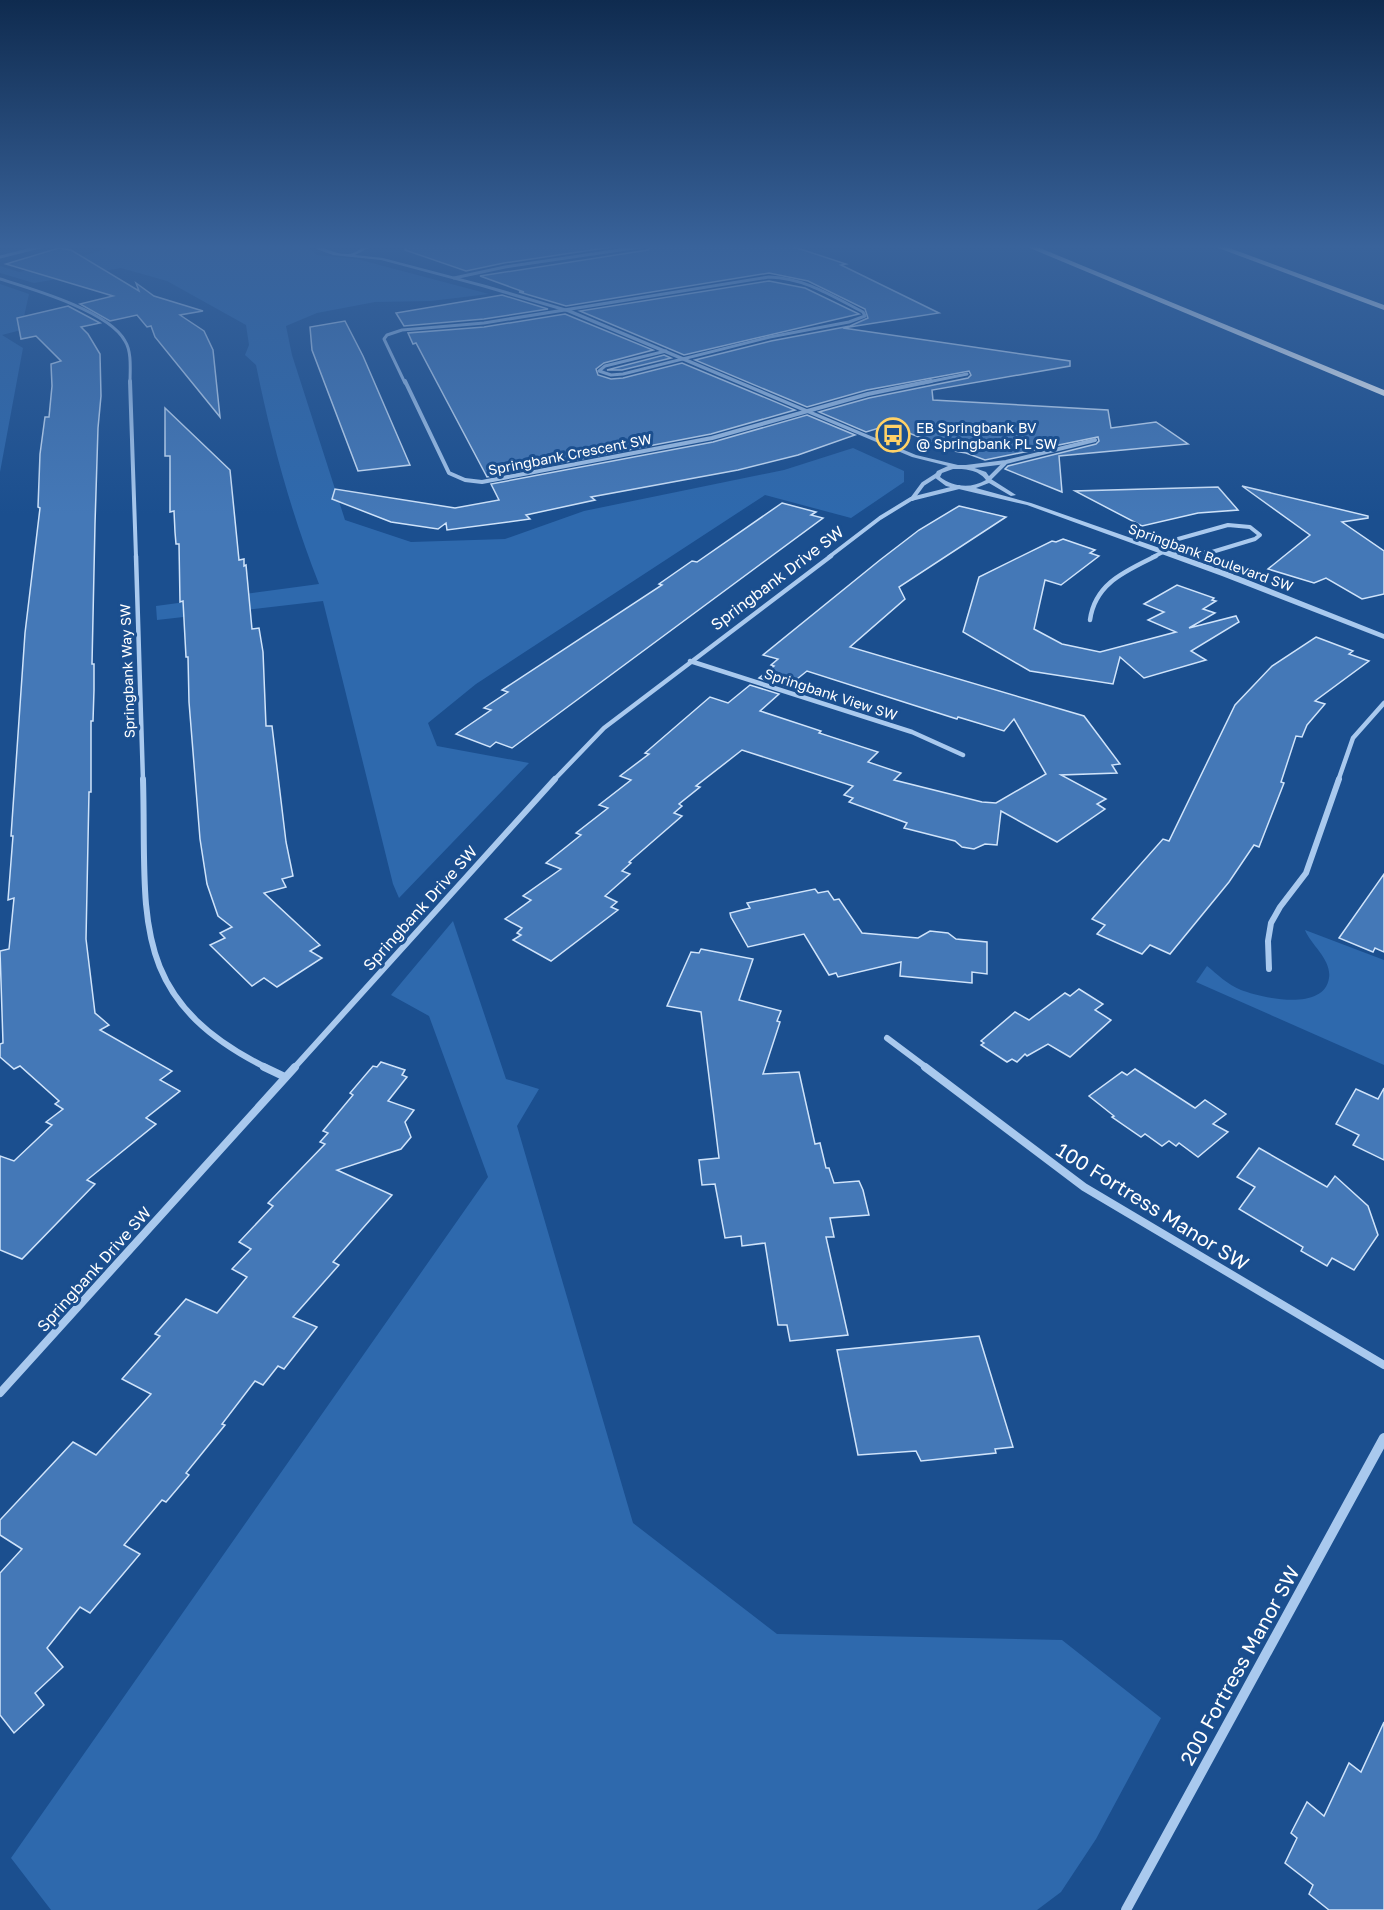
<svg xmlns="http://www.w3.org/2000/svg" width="1384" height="1910" font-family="'Golos Text',sans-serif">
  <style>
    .green { fill: #2e69ad }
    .building { fill: #4478b7; stroke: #cfe3fa; stroke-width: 1.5 }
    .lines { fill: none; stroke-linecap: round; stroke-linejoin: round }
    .minor-far5 { stroke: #a9c9ee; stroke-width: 3 }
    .minor-far4 { stroke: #a9c9ee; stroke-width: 4 }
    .minor-far3 { stroke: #a9c9ee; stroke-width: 4.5 }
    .minor-far2 { stroke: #a9c9ee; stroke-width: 6 }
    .minor-far1 { stroke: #a9c9ee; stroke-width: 8 }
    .minor { stroke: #a9c9ee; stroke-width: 10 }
    .tertiary { fill: #a9c9ee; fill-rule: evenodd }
    .motorway { fill: #fff; fill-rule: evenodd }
    .labels { text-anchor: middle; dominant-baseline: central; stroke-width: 6; stroke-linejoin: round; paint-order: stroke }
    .far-poi-label { font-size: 14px; fill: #fff; stroke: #1b4f8f; text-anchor: start }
    .far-street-label { font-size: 14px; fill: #fff; stroke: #1b4f8f }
    .street-label { font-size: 16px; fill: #fff; stroke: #1b4f8f }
    .near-street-label { font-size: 20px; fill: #fff; stroke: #1b4f8f }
  </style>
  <rect width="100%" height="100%" fill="#1b4f8f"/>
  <!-- green -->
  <g class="green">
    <path d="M115,246H307L317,255L357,259L489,294L431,301L375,302L317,313L286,326L292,355L345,520L411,542L505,539L584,511L784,470L853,448L904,471V482L851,518L765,495L476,684L428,723L437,746L529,763L399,898L393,884L323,601L157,620L156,606L319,584C291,513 271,439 256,365L245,355L249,345L246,325L167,281L121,268L34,283L0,273V266L19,272L71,260Z"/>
    <path d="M0,284L29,294L21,330L2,335L23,348L0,472Z"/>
    <path d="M453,921L506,1079L539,1089L517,1126L633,1523L777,1634L1062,1640L1161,1718L1096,1839L1061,1892L1037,1910H51L11,1858L488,1177L429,1016L391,995Z"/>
    <path d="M1305,930L1384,960V1065L1196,982L1207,966C1217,974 1228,985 1241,990C1262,998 1324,1012 1329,978C1332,960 1311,945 1305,930Z"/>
  </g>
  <!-- building -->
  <g class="building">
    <path d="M406,246H619L504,263L466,271L405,250Z"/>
    <path d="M651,246H791L846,264L841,265L939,313L843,328L1070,361V366L932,390L933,400L1108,410L1111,428L1156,422L1188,444L1059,456L1062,492L1005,469L1008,466L1096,444L1099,441L1098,437L985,460L966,453L954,451L889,425L866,432L819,412L869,398L968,378L971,375L969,371L867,390L807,407L695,360L771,341L850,326L868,318L865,309L808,281L769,273L566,306L519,292H524L480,276L648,250Z"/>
    <path d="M59,248L71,250L139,291L136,283L154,296L203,311L180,315L204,331L213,350L220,417L155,337L151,326L147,327L137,315L110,321L80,304L113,296L6,264Z"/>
    <path d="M769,281L805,288L859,314L684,355L580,311Z"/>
    <path d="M502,295L548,309L484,319L404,326L396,313Z"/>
    <path d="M68,306L100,323L81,327L88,334L100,354L101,396L98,428L95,524L92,664H94V690L93,721H91V792H89L86,939L95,1013L109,1025L100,1030L172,1071L160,1080L180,1091L146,1118L156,1124L87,1180L95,1184L22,1259L0,1250V1156L14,1161L52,1125L46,1122L63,1109L55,1104L59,1101L20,1066L14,1069L0,1057V1044L3,1043L0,951L9,949L14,898L8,900L13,836H11L25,633L40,508L38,507L40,454L45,417H49L52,386L51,364L61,361L36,336L21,339L17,318Z"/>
    <path d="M565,314L653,350L604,363L596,369L598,375L611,379L623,378L682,363L795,410L711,434L487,477L416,343L413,344L408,333L484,327Z"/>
    <path d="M345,321L363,356L410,465L358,471L312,350L310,327Z"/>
    <path d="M664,355L671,358L622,370H607Z"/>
    <path d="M165,408L230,470L239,560L244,559V566L246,565L252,629L259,628L263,652L266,726H272L286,842L293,876L282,879L286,887L264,893L320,945L310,951L322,958L277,987L264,978L252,986L210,945L225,938L220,933L232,927L218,916L207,884L200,839L189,702L188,657H186L183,601L180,602L179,544H176L175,532L174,511L170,512V456H165Z"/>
    <path d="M807,415L855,435L798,455L738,470L591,497L595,500L526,515L530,519L447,530L446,523L438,529L391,522L332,499L335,489L455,508L499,500L491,484L713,442Z"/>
    <path d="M1242,486L1368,516V518L1342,522L1384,551V594L1362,599L1326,578L1314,583L1268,569L1310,535Z"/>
    <path d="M1218,487L1238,510L1198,513L1142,526L1075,491Z"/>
    <path d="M782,503L816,512L811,515L823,518L512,748L496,742L490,747L456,734L491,710L484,708L508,692L502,690L662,585L659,584L692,561L697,562Z"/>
    <path d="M959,506L1006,517L899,587L905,599L850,647L1084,716L1120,764L1112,765L1117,773L1061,775L1106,799L1097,804L1105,809L1057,842L1001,811L997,845L985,844L974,849L962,847L955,841L904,828L907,823L849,802L853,798L844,795L853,786L742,750L696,786L700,787L679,804L682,806L674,813L682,816L629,862L631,863L622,871L630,874L605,896L617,902L611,907L618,910L551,961L513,940L521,935L517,933L522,928L505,919L531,900L523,896L561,869L546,863L581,835L576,833L608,808L599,805L631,780L620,776L649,754L645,753L710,697L728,703L750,685L779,694L760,711L821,731L819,733L878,752L868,762L901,773L894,780L982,802L996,803L1046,774L1014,719L1004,731L958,717L957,719L807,671L787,687L759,678L774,666L771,665L778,659L763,655L880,560L919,530Z"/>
    <path d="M1063,539L1095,550L1090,553L1099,556L1061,585L1045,580L1034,629L1062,644L1100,652L1176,632L1148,620L1164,612L1144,604L1177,585L1214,598L1212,600L1216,601L1203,609L1215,613L1189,628L1236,616L1239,622L1191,651L1206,660L1144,678L1120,657L1113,684L1030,671L963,632L979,577L1052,541L1056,542Z"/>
    <path d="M1316,637L1353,651L1349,654L1369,661L1315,701L1325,704L1307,725L1302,737L1296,736L1281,782L1284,783L1259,847L1254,845L1229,882L1170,954L1150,945L1142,954L1097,934L1105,925L1092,919L1163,839L1169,841L1235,705L1272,666Z"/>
    <path d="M1384,874V952L1375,948L1373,952L1339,938Z"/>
    <path d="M815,889L818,893L828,891L834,900L839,899L862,933L918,938L930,931L948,933L956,939L987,942V974L972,972V983L900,976L901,962L838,977L836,973L829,975L804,934L748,947L731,917L730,913L750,908L747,903Z"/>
    <path d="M701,949L753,959L739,1000L781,1011L777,1021L780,1022L763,1074L799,1072L815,1144L820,1143L826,1168H829L834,1183L859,1181L863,1190L869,1215L830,1218L834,1237H826L848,1335L790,1341L787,1325H778L765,1243L742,1246L741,1236L725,1238L715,1184L702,1185L699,1160L719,1158L701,1012L667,1006L691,952L699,953Z"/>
    <path d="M1079,989L1103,1004L1095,1010L1111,1020L1070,1057L1048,1044L1027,1056L1025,1054L1017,1062L1012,1059L1007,1062L981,1045L984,1043L981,1041L1015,1012L1029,1020L1065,993L1070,996Z"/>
    <path d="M381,1062L405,1070L402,1075L407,1077L388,1101L414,1110L405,1122L411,1137L401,1149L337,1170L392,1195L333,1262L339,1265L293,1317L317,1327L284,1369L278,1366L263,1385L255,1381L222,1424L225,1425L186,1473L189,1475L166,1502L162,1500L124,1545L140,1554L90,1613L80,1607L47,1648L63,1667L35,1693L44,1705L14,1733L0,1715V1573L22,1549L0,1535V1520L73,1442L96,1455L151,1394L122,1379L160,1336L155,1334L186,1299L217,1313L247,1277L232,1269L251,1249L239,1242L273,1206L268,1203L325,1144L320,1142L328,1133L323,1131L353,1095L350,1093L373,1066L377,1067Z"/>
    <path d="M1135,1069L1195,1108L1205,1100L1226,1114L1213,1124L1228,1132L1198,1157L1179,1143L1176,1146L1169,1141L1162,1146L1145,1134L1141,1137L1112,1117L1114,1116L1089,1096L1122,1072L1127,1075Z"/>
    <path d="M1384,1088V1160L1353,1145L1359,1135L1336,1124L1356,1089L1378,1099Z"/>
    <path d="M1259,1148L1327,1187L1335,1176L1368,1206L1378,1235L1354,1270L1332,1258L1327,1266L1301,1251L1303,1247L1239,1209L1255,1187L1237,1177Z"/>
    <path d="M979,1336L1013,1447L995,1449L996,1453L921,1461L916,1451L858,1455L837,1350Z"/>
    <path d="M1384,1722V1910H1329L1309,1894L1313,1885L1285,1863L1297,1838L1291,1833L1307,1802L1324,1816L1349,1763L1361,1772Z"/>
  </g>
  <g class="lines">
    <!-- minor-far5 -->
    <g class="minor-far5">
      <path d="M366,248L369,246"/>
      <path d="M0,257L44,246"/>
      <path d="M454,278L505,267L647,246"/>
      <path d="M0,279C32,289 109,311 125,341C132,352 130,370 130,383"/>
      <path d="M405,383L384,339L387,335L402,330L484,323L769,277C805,278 832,296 863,312L865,316L849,322L770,337L623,374L611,375L599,371L605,366L666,351"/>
      <path d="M923,383L967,374"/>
    </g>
    <!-- minor-far4 -->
    <g class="minor-far4">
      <path d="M130,381L136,557"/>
      <path d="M405,381L449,473L465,480L482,482L712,438L868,394L931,381"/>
      <path d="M966,467L1006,462L1095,440"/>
      <path d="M989,479L1005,463"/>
      <path d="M912,499L923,484L937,475"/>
      <path d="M1228,525L1250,527L1260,535L1255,539L1212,552H1163L1178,539Z"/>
      <path d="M829,557L880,518L911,499L959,487"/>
      <path d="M1153,557L1163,552"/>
    </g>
    <!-- minor-far3 -->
    <g class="minor-far3">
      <path d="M136,556L143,781"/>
      <path d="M1090,620C1095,583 1126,571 1156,556"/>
      <path d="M690,661L912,732L963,755"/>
      <path d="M553,781L604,728L831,556"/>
      <path d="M1338,781L1353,738L1384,703"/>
    </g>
    <!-- minor-far2 -->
    <g class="minor-far2">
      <path d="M143,779C147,916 126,998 267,1068"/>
      <path d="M1269,969L1268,941L1271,923L1280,907L1306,873L1339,779"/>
      <path d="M887,1038L927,1068"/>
      <path d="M294,1068L555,779"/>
    </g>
    <!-- minor-far1 -->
    <g class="minor-far1">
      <path d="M264,1067L285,1077"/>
      <path d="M925,1067L1084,1187L1384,1365"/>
      <path d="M0,1393L295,1067"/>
    </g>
    <!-- minor -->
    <path class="minor" d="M1126,1910L1384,1438"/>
    <!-- tertiary -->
    <path class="tertiary" d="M313,246C324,246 334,255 349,254C357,253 361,247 368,246L363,251L355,255L383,258L486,285L571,310L916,455L958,465H966L986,472L991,479L1016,495L1011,496L989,483L976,488L1031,503L1228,572L1384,634V639L1222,576L1027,505L946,486L934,477L937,471L948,466L912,457L567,312L482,287L381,260L333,255L319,250ZM953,469C964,469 978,469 986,480C971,489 953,487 940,477L942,473Z"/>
    <!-- motorway -->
    <g class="motorway">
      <path d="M1025,246H1035L1384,390V396Z"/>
      <path d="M1213,246H1224L1384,305V310Z"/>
    </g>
  </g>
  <!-- sky -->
  <linearGradient id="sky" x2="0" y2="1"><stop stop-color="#0f2b4f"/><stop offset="0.48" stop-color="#39639b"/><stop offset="1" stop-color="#39639b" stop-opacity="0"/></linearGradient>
  <rect width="1384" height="514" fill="url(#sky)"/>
  <!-- icons -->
  <defs>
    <g id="bus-ring" transform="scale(1.725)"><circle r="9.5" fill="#1b4f8f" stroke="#ffd166" stroke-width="1.5"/><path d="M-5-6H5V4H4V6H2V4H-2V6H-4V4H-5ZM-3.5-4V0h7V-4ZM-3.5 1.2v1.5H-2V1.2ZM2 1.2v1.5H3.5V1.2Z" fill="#ffd166"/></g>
  </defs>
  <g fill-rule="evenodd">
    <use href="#bus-ring" x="893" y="435"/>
  </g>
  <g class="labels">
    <!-- far-poi labels -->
    <g class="far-poi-label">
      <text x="916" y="427">EB Springbank BV<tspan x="916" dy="16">@ Springbank PL SW</tspan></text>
    </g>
    <!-- far-street labels -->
    <g class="far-street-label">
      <text transform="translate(570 454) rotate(-11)">Springbank Crescent SW</text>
      <text transform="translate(1211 557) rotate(20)">Springbank Boulevard SW</text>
      <text transform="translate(127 671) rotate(-92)">Springbank Way SW</text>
      <text transform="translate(831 694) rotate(18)">Springbank View SW</text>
    </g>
    <!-- street labels -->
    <g class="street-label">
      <text transform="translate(777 578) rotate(-37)">Springbank Drive SW</text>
      <text transform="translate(420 908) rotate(-48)">Springbank Drive SW</text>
      <text transform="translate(94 1269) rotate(-48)">Springbank Drive SW</text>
    </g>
    <!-- near-street labels -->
    <g class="near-street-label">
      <text transform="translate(1153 1206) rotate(32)">100 Fortress Manor SW</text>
      <text transform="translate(1239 1665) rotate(-61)">200 Fortress Manor SW</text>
    </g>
  </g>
</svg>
